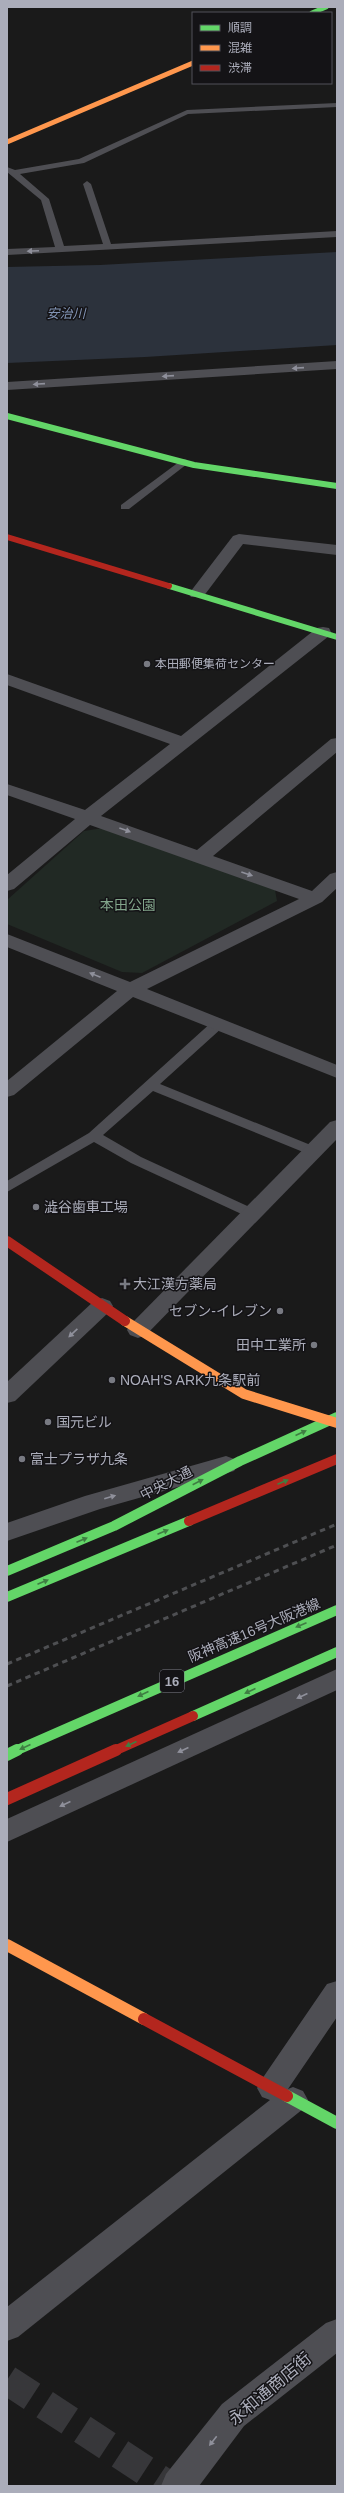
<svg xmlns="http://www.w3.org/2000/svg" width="344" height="2493" font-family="Arial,'Noto Sans JP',sans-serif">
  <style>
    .green { fill: #212924 }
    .water { fill: #2c323c }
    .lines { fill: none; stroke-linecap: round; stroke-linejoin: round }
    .street-tunnel { stroke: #37373a; stroke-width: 30; stroke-dasharray: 30 15; stroke-linecap: butt }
    .lane { fill: #4e4e53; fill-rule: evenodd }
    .street { fill: #4e4e53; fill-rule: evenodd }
    .fast-far3 { stroke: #63d668; stroke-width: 5 }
    .fast-far2 { stroke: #63d668; stroke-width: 6 }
    .fast-far1 { stroke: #63d668; stroke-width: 10 }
    .fast { stroke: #63d668; stroke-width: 12 }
    .slow-far2 { stroke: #ff974d; stroke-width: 5 }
    .slow-far1 { stroke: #ff974d; stroke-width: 10 }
    .slow { stroke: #ff974d; stroke-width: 12 }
    .jam-far2 { stroke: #b3261e; stroke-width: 6 }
    .jam-far1 { stroke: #b3261e; stroke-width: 10 }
    .jam { stroke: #b3261e; stroke-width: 12 }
    .rail { stroke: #4e4f52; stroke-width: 3; stroke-dasharray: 5.5 4.5; stroke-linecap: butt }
    .oneway { fill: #8f909b }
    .oneway2 { fill: #3f7e43 }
    .poi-dot { fill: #787a82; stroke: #141316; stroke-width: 1.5 }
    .labels { text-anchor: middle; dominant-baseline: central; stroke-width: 3; stroke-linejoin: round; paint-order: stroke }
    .far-poi-label { font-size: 12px; fill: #abadba; stroke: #141316; text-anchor: start }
    .far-water-label { font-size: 13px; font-style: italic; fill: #8294b5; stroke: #141316 }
    .shield { fill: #141316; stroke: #7e7f89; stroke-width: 1 }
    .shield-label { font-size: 13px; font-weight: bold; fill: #abadba }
    .park-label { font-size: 14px; fill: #82a58b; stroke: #141316 }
    .poi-label { font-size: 14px; fill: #abadba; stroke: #141316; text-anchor: start }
    .street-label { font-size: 14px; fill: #abadba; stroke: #141316 }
    .near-street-label { font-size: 17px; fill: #abadba; stroke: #141316 }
  </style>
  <rect width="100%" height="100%" fill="#1a1a1a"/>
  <!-- green -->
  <path class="green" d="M103,828L275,890L277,901L142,973L122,972L7,924V900L84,831Z"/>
  <!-- water -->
  <path class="water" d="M337,252V345L145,357L7,363V267L100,265Z"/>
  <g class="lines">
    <!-- street-tunnel -->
    <path class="street-tunnel" d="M7,2380L169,2486"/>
    <!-- lane -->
    <g class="lane">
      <path d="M337,103V107L188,114L84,163L20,174L49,199L64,246L103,244L83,184L87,181L91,184L111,244L337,231V237L7,255V249L55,247L41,200L7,172V167L15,170L79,159L187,110Z"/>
      <path d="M183,459L187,460V464L129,509H121V505Z"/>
      <path d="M218,1020L225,1024L223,1027L160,1084L318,1148L320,1151L318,1154H308L153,1091L103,1135L141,1157L258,1211L260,1214L258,1217H248L131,1163L94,1142L7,1192V1181L89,1133L213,1021Z"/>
    </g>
    <!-- street -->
    <g class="street">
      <path d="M337,361V369L7,390V382Z"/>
      <path d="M239,534L337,545V555L243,544L203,597H191L189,594L191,591L233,536Z"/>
      <path d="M323,627L329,628L331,632L329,636L101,816L197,850L331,739L337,738V752L213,856L312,891L330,874L337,872V888L322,902L147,989L337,1065V1078L133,997L14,1095L7,1097V1081L117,991L7,947V934L130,982L299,899L90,825L14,889L7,891V875L75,819L7,795V784L85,810L170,744L7,685V674L181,736L317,628Z"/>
      <path d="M337,1120V1139L146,1335L138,1338L130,1335L127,1330L130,1325L330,1122Z"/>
      <path d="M102,1298L110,1301L113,1306L110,1311L15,1401L7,1403V1382L94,1301Z"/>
      <path d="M226,1456L234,1459L238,1465L234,1471L100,1509L7,1541V1523L85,1496Z"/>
      <path d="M337,1669V1690L7,1842V1819Z"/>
      <path d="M337,1981V2017L288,2089L293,2087L303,2091L308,2100L303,2109L18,2337L7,2341V2307L270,2100L262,2097L257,2088L262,2079L327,1984Z"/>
      <path d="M337,2319V2353L244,2426L199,2486H161L166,2474L222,2404L326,2323Z"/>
    </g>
    <!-- fast-far3 -->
    <path class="fast-far3" d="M312,13L326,7"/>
    <!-- fast-far2 -->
    <g class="fast-far2">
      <path d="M7,416L194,465L337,486"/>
      <path d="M169,586L337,637"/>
    </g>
    <!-- fast-far1 -->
    <g class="fast-far1">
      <path d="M328,1421L337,1420"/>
      <path d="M7,1571L114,1526L240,1461L337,1417"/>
      <path d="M7,1597L189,1521"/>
      <path d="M193,1716L337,1652"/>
      <path d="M15,1751L337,1610"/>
    </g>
    <!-- fast -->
    <g class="fast">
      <path d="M7,1755L17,1750"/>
      <path d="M287,2096L337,2123"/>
    </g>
    <!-- slow-far2 -->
    <path class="slow-far2" d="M7,142L193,63"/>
    <!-- slow-far1 -->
    <path class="slow-far1" d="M125,1321L244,1394L337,1423"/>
    <!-- slow -->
    <path class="slow" d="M7,1945L144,2019"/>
    <!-- jam-far2 -->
    <path class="jam-far2" d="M7,537L169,586"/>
    <!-- jam-far1 -->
    <g class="jam-far1">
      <path d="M7,1241L125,1321"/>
      <path d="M189,1521L337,1459"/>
      <path d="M114,1751L193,1716"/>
    </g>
    <!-- jam -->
    <g class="jam">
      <path d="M7,1799L116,1750"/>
      <path d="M144,2019L287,2096"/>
    </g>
    <!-- rail -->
    <g class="rail">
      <path d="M7,1664L337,1524"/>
      <path d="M7,1686L337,1545"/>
    </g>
  </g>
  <!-- one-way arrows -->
  <defs><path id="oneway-solid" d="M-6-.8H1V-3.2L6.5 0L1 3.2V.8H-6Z"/></defs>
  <g class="oneway">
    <use href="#oneway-solid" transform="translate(33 251) rotate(177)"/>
    <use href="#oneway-solid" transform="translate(298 368) rotate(176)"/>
    <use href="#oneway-solid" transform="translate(168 376) rotate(176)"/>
    <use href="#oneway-solid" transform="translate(39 384) rotate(176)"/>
    <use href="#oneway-solid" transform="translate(125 830) rotate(20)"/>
    <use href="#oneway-solid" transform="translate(247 874) rotate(19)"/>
    <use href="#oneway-solid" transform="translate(95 975) rotate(-158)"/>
    <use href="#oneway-solid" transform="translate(73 1333) rotate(137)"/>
    <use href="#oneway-solid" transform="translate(110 1497) rotate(-16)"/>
    <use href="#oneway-solid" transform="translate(302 1696) rotate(155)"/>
    <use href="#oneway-solid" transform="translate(183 1750) rotate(155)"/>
    <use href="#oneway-solid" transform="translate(65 1804) rotate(155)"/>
    <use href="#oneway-solid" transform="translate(213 2441) rotate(128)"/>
  </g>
  <g class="oneway2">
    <use href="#oneway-solid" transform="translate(301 1433) rotate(-24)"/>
    <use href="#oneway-solid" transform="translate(198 1482) rotate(-27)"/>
    <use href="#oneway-solid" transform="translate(283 1482) rotate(-23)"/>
    <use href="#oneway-solid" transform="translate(163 1532) rotate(-23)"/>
    <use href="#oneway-solid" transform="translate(82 1540) rotate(-23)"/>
    <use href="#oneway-solid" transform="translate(43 1582) rotate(-23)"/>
    <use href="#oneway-solid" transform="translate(301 1625) rotate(157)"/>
    <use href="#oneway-solid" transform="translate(250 1691) rotate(156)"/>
    <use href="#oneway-solid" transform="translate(143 1694) rotate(156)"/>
    <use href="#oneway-solid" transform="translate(131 1744) rotate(156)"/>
    <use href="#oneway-solid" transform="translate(25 1747) rotate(156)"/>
  </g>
  <!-- markers -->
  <g class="poi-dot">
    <circle cx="147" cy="664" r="4"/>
    <circle cx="36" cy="1207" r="4"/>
    <path d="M123 1278h4v4h4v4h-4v4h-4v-4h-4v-4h4z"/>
    <circle cx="280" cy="1311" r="4"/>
    <circle cx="314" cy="1345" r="4"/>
    <circle cx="112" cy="1380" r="4"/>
    <circle cx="48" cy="1422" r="4"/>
    <circle cx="22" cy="1459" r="4"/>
  </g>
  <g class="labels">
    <!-- far-poi labels -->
    <g class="far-poi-label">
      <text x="155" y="664">本田郵便集荷センター</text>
    </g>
    <!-- far-water labels -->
    <g class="far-water-label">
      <text x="66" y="313">安治川</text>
    </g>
    <!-- shield labels -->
    <rect class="shield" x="160" y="1670" width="24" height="22" rx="3"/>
    <g class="shield-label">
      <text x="172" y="1681">16</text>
    </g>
    <!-- park labels -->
    <g class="park-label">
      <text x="128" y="905">本田公園</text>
    </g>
    <!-- poi labels -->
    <g class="poi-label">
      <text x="44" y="1207">澁谷歯車工場</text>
      <text x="133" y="1284">大江漢方薬局</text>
      <text x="272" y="1311" text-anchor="end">セブン-イレブン</text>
      <text x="306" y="1345" text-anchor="end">田中工業所</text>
      <text x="120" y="1380">NOAH'S ARK九条駅前</text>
      <text x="56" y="1422">国元ビル</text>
      <text x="30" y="1459">富士プラザ九条</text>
    </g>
    <!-- street labels -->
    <g class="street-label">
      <text transform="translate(166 1483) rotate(-27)">中央大通</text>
      <text transform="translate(254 1630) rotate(-23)">阪神高速16号大阪港線</text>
    </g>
    <!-- near-street labels -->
    <g class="near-street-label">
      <text transform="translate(270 2389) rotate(-40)">永和通商店街</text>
    </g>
  </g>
  <!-- border -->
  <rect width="344" height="2493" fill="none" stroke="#abadba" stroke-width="16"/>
  <!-- legend -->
  <rect x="192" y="12" width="140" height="72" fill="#141316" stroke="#505158"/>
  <rect x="200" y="25" width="20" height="6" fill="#63d668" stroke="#505158"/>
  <text x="228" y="32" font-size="12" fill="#abadba">順調</text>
  <rect x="200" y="45" width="20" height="6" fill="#ff974d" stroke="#505158"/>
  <text x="228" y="52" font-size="12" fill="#abadba">混雑</text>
  <rect x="200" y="65" width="20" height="6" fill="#b3261e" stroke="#505158"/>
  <text x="228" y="72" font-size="12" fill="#abadba">渋滞</text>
</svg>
